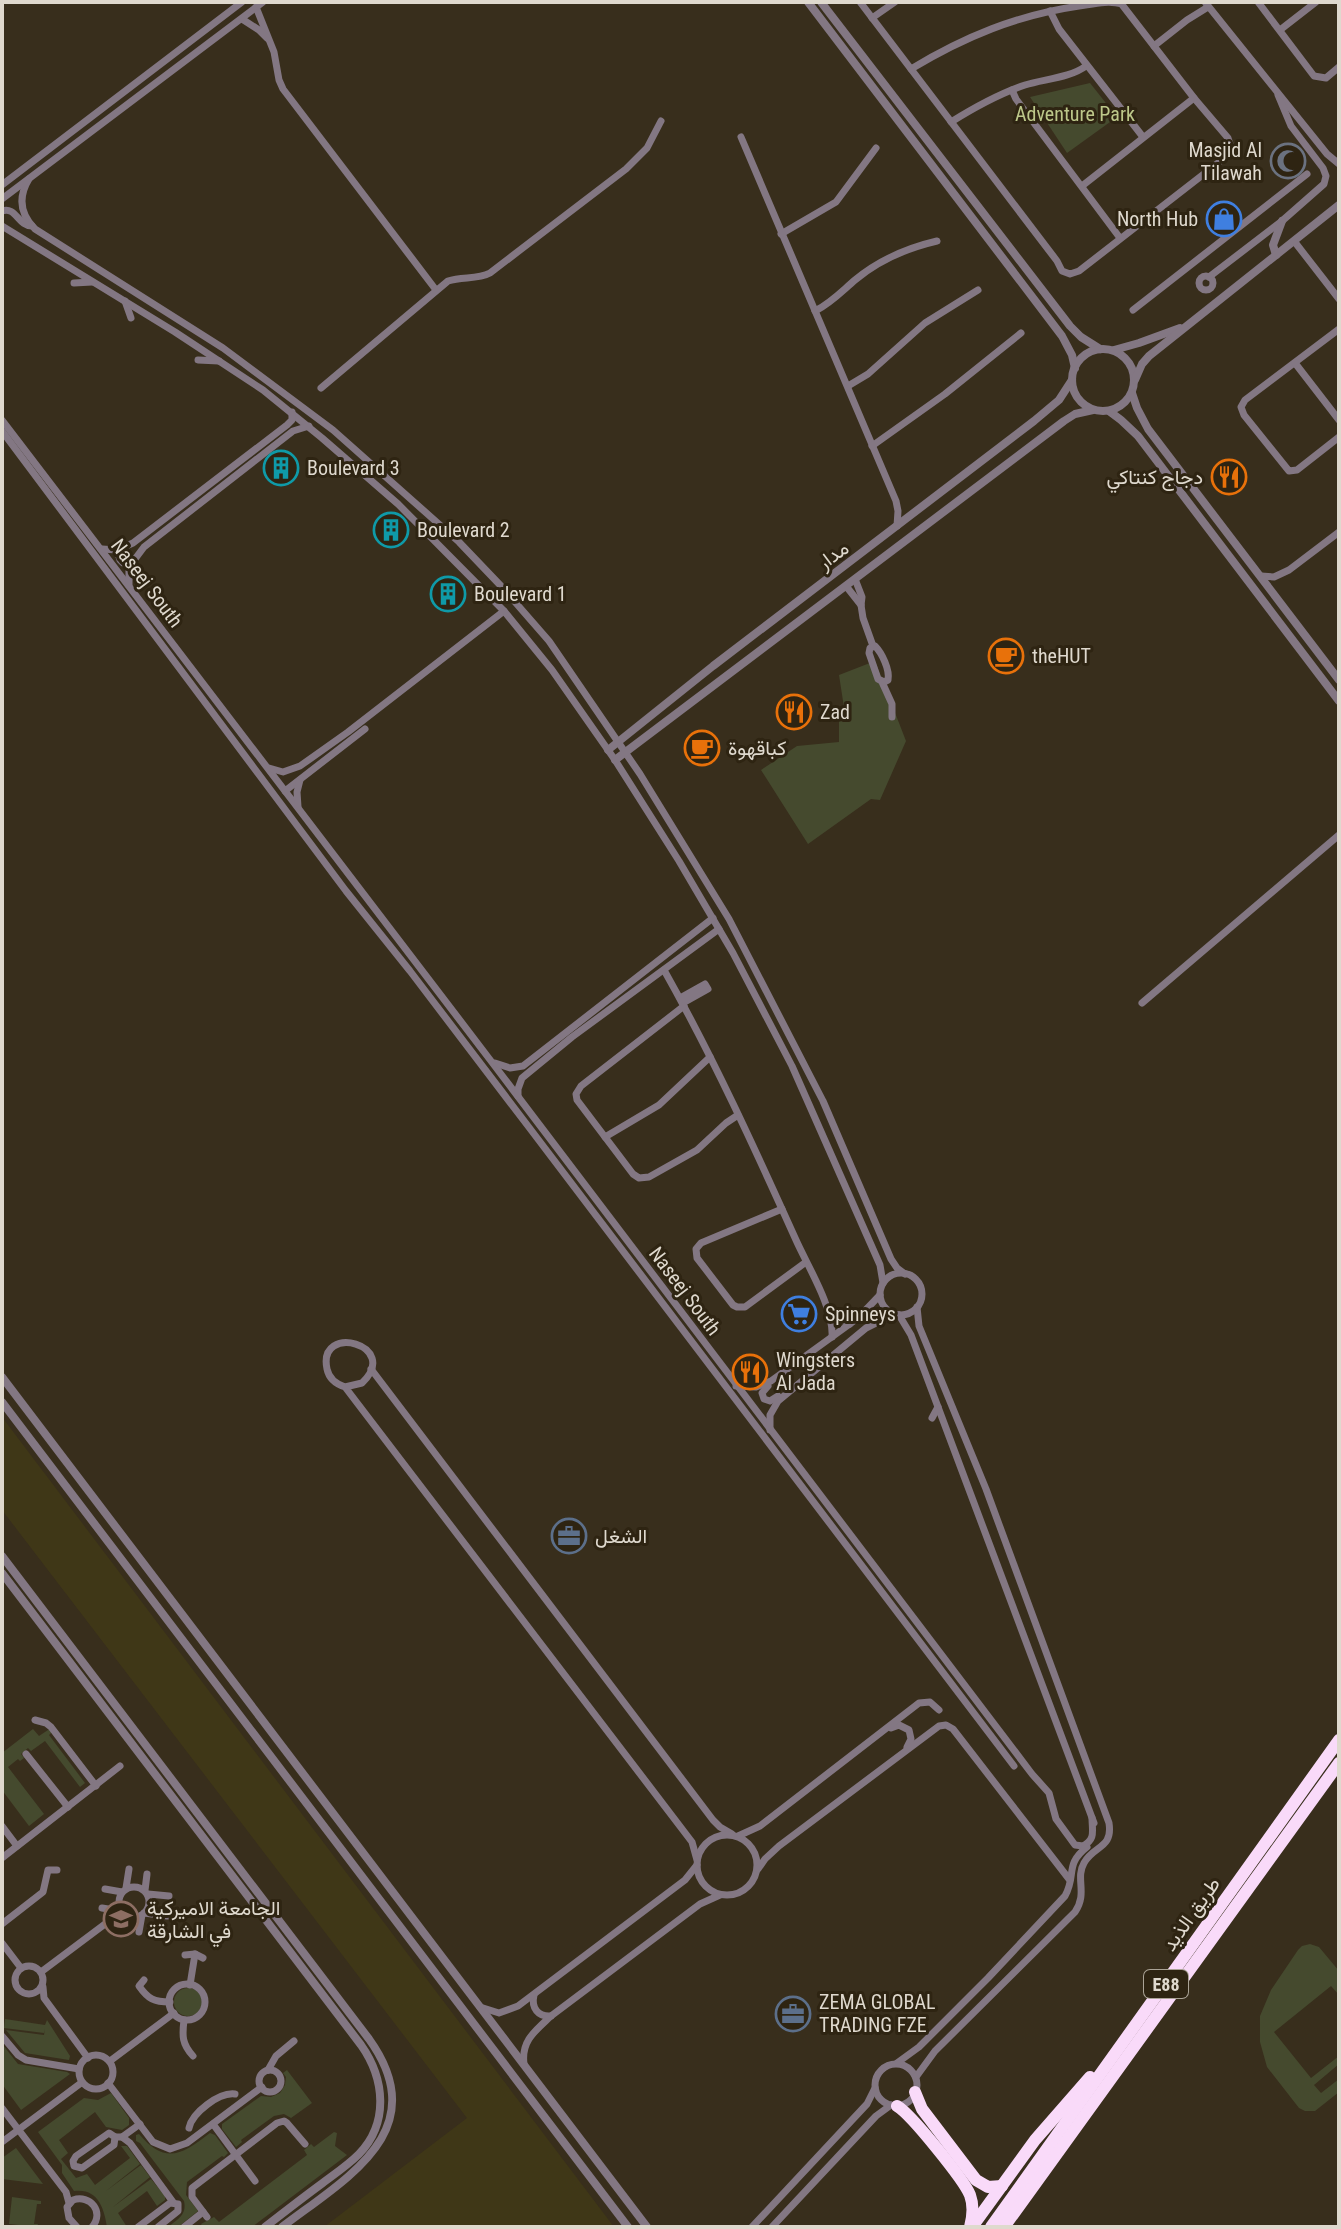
<svg xmlns="http://www.w3.org/2000/svg" width="1341" height="2229" font-family="'Roboto Condensed',Vazirmatn,sans-serif">
  <style>
    .green { fill: #454a2e }
    .sand { fill: #3f3717 }
    .lines { fill: none; stroke-linecap: round; stroke-linejoin: round }
    .minor { stroke: #837783; stroke-width: 7 }
    .tertiary { stroke: #837783; stroke-width: 8 }
    .motorway { stroke: #f9daf9; stroke-width: 12 }
    .labels { text-anchor: middle; dominant-baseline: central; stroke-width: 6; stroke-linejoin: round; paint-order: stroke }
    .shield { fill: #2e2412; stroke: #aaa396; stroke-width: 2 }
    .shield-label { font-size: 18px; font-weight: bold; fill: #dfd9ce }
    .park-label { font-size: 20px; fill: #bdc88a; stroke: #2e2412 }
    .poi-label { font-size: 20px; fill: #dfd9ce; stroke: #2e2412; text-anchor: start }
    .street-label { font-size: 20px; fill: #dfd9ce; stroke: #2e2412 }
  </style>
  <rect width="100%" height="100%" fill="#382e1c"/>
  <!-- green -->
  <g class="green">
    <path d="M1090,83L1117,117L1067,153L1030,97Z"/>
    <path d="M875,661L906,741L880,800L871,799L808,844L761,770L797,746L839,742V716L845,714L839,675Z"/>
    <path d="M51,1728L52,1732L49,1735L85,1783L80,1787L45,1741L31,1751L28,1748L21,1754L24,1758L20,1761L18,1759L8,1767L44,1814L29,1826L2,1790V1753L33,1729L39,1736Z"/>
    <path d="M1310,1944L1319,1947L1339,1971V1995L1331,1986L1274,2032L1311,2078L1339,2056V2064L1314,2085L1321,2093L1339,2079V2092L1315,2111H1305L1299,2108L1267,2067L1260,2042V2016L1271,1990L1298,1950L1302,1946Z"/>
    <circle cx="188" cy="2002" r="14"/>
    <path d="M5,2019L45,2025L47,2020L70,2056L69,2060L25,2053L6,2030L44,2035L45,2029L44,2033L4,2028Z"/>
    <path d="M2,2044L18,2064L67,2072L70,2074L21,2110L2,2084Z"/>
    <path d="M287,2070L312,2103L291,2118L284,2114L274,2116L241,2140L242,2142L236,2147L222,2129V2124L261,2096L271,2097L280,2093L285,2085L286,2077L283,2073Z"/>
    <path d="M111,2093L129,2118V2125L122,2130L106,2127L95,2112L59,2140L68,2153L61,2159L76,2178L87,2174L95,2185L130,2158L121,2146H127L140,2164L106,2191L141,2165L150,2177L113,2207L151,2179L165,2196V2200L157,2206L147,2191L118,2213L127,2227H107C104,2208 98,2188 74,2191L62,2173V2165L38,2132L84,2098L98,2100Z"/>
    <path d="M334,2132L337,2133L335,2146L347,2155L252,2227H203L201,2224L214,2217L219,2222L307,2155L304,2150L311,2144L314,2147Z"/>
    <path d="M210,2133L215,2135L228,2153L224,2157L222,2156L187,2182L186,2195L198,2211L178,2227H168C178,2219 187,2215 184,2201L140,2143L136,2141V2135L139,2134C165,2165 182,2155 210,2133Z"/>
    <path d="M16,2148L43,2184L2,2179V2158Z"/>
    <path d="M12,2197L41,2201V2204H37L34,2224H38L37,2227L9,2224Z"/>
  </g>
  <!-- sand -->
  <path class="sand" d="M2,1417L614,2227H324L467,2118L2,1510Z"/>
  <g class="lines">
    <!-- minor -->
    <g class="minor">
      <path d="M860,2L1057,261L1062,271L1070,274L1079,271L1227,156L1231,147L1228,138L1194,98L1120,2"/>
      <path d="M1205,2L1327,154L1339,164"/>
      <path d="M1258,2L1314,76L1326,78L1339,67"/>
      <path d="M256,7L274,52L279,80L283,89L436,290"/>
      <path d="M1050,11L1059,29L1143,137"/>
      <path d="M872,18L895,2"/>
      <path d="M242,19L259,30L267,38"/>
      <path d="M1280,30L1316,2"/>
      <path d="M1154,46L1187,20L1208,7"/>
      <path d="M911,69C964,37 1017,15 1079,6C1093,4 1108,0 1122,4"/>
      <path d="M1012,90L1016,99L1031,119L1120,238"/>
      <path d="M951,122C975,107 998,94 1025,85C1044,79 1070,78 1086,66"/>
      <path d="M741,137L896,501L898,511L897,526"/>
      <path d="M29,179C18,197 20,214 35,229L223,348L333,430L459,542L501,586L549,641L640,774L729,919L823,1101L891,1259L897,1268L905,1274"/>
      <path d="M2,185L242,2"/>
      <path d="M1082,186L1194,98"/>
      <path d="M2,199L263,2"/>
      <path d="M2,211C16,206 18,226 32,226"/>
      <path d="M2,226L175,332L263,390L322,438L398,504L504,611L552,670L615,760L679,861L733,953L792,1066L880,1265L883,1283"/>
      <path d="M781,234L836,202L876,148"/>
      <path d="M1294,241L1339,299"/>
      <circle cx="1206" cy="283" r="7"/>
      <path d="M1209,277L1282,221L1324,184L1326,176L1323,168L1291,126L1278,95"/>
      <path d="M74,283L92,282"/>
      <path d="M125,301L131,318"/>
      <path d="M1133,310L1307,174"/>
      <path d="M815,311C831,303 842,291 855,280C879,260 907,248 937,241"/>
      <path d="M1339,329L1245,400L1241,407L1244,415L1289,471L1297,470L1339,437"/>
      <path d="M198,360L219,361"/>
      <path d="M1295,363L1339,420"/>
      <path d="M848,386L868,374L925,323L978,290"/>
      <path d="M321,388L448,281C462,276 477,280 490,273L626,169L647,148L661,121"/>
      <path d="M2,420L491,1061L1032,1774L1049,1793L1056,1819L1075,1845L1083,1846C1096,1839 1092,1831 1092,1818"/>
      <path d="M2,431L346,891L410,971L528,1126L1014,1766"/>
      <path d="M872,446L945,394L1021,333"/>
      <path d="M102,549L117,550L133,543L287,425L292,420V412"/>
      <path d="M121,549L118,553L120,560L123,563H131"/>
      <path d="M1261,576L1274,577L1289,570L1339,532"/>
      <path d="M855,579L862,597L861,605L863,618L873,646"/>
      <path d="M129,585V567L144,547L293,431L309,426"/>
      <path d="M846,586L861,605"/>
      <path d="M875,646C882,653 890,670 888,680L884,682L878,679L869,653L870,648Z"/>
      <path d="M882,682L892,704V717"/>
      <path d="M269,768L283,772L300,766L348,732L504,611"/>
      <path d="M285,791L365,729"/>
      <path d="M298,807L297,792L300,780"/>
      <path d="M664,970C713,1057 755,1149 796,1240C808,1267 834,1308 832,1337"/>
      <path d="M680,998L705,984L708,989L683,1003"/>
      <path d="M1142,1003L1339,835"/>
      <path d="M684,1006L581,1086L576,1094L577,1100L633,1174L639,1178L649,1177L697,1150L726,1123L738,1115"/>
      <path d="M495,1063L510,1068L523,1066L713,918"/>
      <path d="M518,1096V1089L522,1078L572,1037L719,929"/>
      <path d="M605,1137L659,1105L710,1057"/>
      <path d="M782,1209L701,1243L696,1249L697,1258L733,1305L737,1307H745L806,1262"/>
      <circle cx="901" cy="1294" r="21"/>
      <path d="M830,1314L850,1324"/>
      <path d="M899,1315L911,1335L1094,1823"/>
      <path d="M371,1369L713,1820L720,1827L732,1834"/>
      <path d="M736,1386L756,1387L771,1381L858,1318L880,1295"/>
      <path d="M768,1386L762,1393L764,1399L770,1401L778,1396"/>
      <path d="M345,1387L362,1383C402,1345 317,1322 327,1369C329,1379 336,1384 345,1387L692,1842L697,1860"/>
      <path d="M932,1418L938,1407"/>
      <path d="M770,1430V1415L778,1401L866,1328L894,1314"/>
      <path d="M35,1720L46,1723L51,1727L96,1786"/>
      <path d="M891,1728L899,1725L909,1730L911,1739L907,1747"/>
      <path d="M26,1754L68,1807"/>
      <path d="M2,1826L17,1846"/>
      <circle cx="727" cy="1865" r="30"/>
      <path d="M738,1836L760,1826L919,1703L930,1702L939,1710"/>
      <path d="M2,1858L120,1766"/>
      <path d="M758,1869L765,1859L779,1846L939,1726L946,1725L953,1729L1069,1879"/>
      <circle cx="134" cy="1902" r="15"/>
      <path d="M126,1888L129,1869"/>
      <path d="M105,1889L122,1892"/>
      <path d="M145,1890L147,1874"/>
      <path d="M148,1894L169,1896"/>
      <path d="M102,1908L120,1911"/>
      <path d="M144,1913L167,1916"/>
      <path d="M2,1924L43,1892L48,1870H57"/>
      <path d="M120,1929L122,1913"/>
      <path d="M139,1932L142,1915"/>
      <path d="M2,1943L21,1968"/>
      <path d="M185,1955L195,1954L203,1958"/>
      <circle cx="29" cy="1980" r="14"/>
      <path d="M41,1972L121,1912"/>
      <path d="M144,1980L139,1986C148,1999 154,2002 170,2002"/>
      <circle cx="187" cy="2002" r="18"/>
      <path d="M190,1985L195,1954"/>
      <path d="M43,1987L44,1998L88,2058"/>
      <path d="M534,1995C531,2008 538,2017 551,2016"/>
      <path d="M480,2007L499,2013L518,2006L685,1880L697,1865"/>
      <path d="M184,2020C182,2036 182,2044 193,2056"/>
      <path d="M2,2036L18,2055L26,2060L79,2069"/>
      <circle cx="96" cy="2072" r="17"/>
      <path d="M110,2061L174,2013"/>
      <path d="M897,2063L919,2047L988,1978L1065,1896C1077,1875 1064,1865 1087,1847"/>
      <circle cx="896" cy="2085" r="21"/>
      <path d="M524,2064C521,2041 535,2031 551,2016L700,1904L720,1895"/>
      <path d="M268,2070L276,2056L294,2041"/>
      <circle cx="270" cy="2081" r="11"/>
      <path d="M916,2077L935,2051L1075,1912C1088,1893 1075,1879 1084,1863C1094,1845 1113,1849 1109,1823L986,1489L919,1326L917,1307"/>
      <path d="M108,2083L153,2142L170,2149L187,2143L262,2087"/>
      <path d="M2,2108L66,2192L69,2203"/>
      <path d="M213,2124L255,2181"/>
      <path d="M189,2128C192,2113 219,2092 235,2094"/>
      <path d="M109,2133L115,2137L114,2145L82,2168L74,2166L73,2161L76,2156Z"/>
      <path d="M115,2137H122L130,2143L173,2202"/>
      <path d="M122,2137L140,2124"/>
      <path d="M2,2142L81,2083"/>
      <path d="M207,2217L192,2197V2188L277,2123L284,2121L287,2123L305,2144"/>
      <path d="M77,2227L69,2218L67,2207L73,2200C90,2194 105,2212 92,2227"/>
      <path d="M138,2227L170,2203L178,2204V2211L158,2227"/>
      <path d="M184,2227L203,2212"/>
      <path d="M752,2227L867,2104L875,2088"/>
      <path d="M772,2227L876,2116L891,2105"/>
    </g>
    <!-- tertiary -->
    <g class="tertiary">
      <path d="M808,2L1062,336L1072,355L1075,368"/>
      <path d="M821,2L1070,326L1081,337L1100,349"/>
      <path d="M1276,255L1273,245L1282,221"/>
      <circle cx="1103" cy="380" r="31"/>
      <path d="M1114,350L1139,343L1180,328"/>
      <path d="M1135,380L1142,364L1149,356L1339,205"/>
      <path d="M1132,393L1137,408L1148,429L1339,680"/>
      <path d="M1109,411L1121,420L1138,436L1339,701"/>
      <path d="M608,750L713,666L1034,421L1059,400L1072,380"/>
      <path d="M615,760L1064,421L1075,414L1093,410"/>
      <path d="M2,1377L647,2227"/>
      <path d="M2,1402L628,2227"/>
      <path d="M2,1556L369,2039C435,2131 346,2178 282,2227"/>
      <path d="M2,1573L361,2045C385,2079 389,2123 359,2154C347,2166 333,2175 320,2185C301,2199 283,2213 265,2227"/>
    </g>
    <!-- motorway -->
    <g class="motorway">
      <path d="M915,2092L922,2109L976,2180L988,2187L1002,2186"/>
      <path d="M897,2106C911,2114 964,2180 970,2195C974,2206 973,2216 970,2227"/>
      <path d="M972,2227L1035,2140L1090,2077"/>
      <path d="M991,2227L1339,1740"/>
      <path d="M1004,2227L1339,1763"/>
    </g>
  </g>
  <!-- icons -->
  <defs>
    <g id="mosque-ring" transform="scale(1.8)"><circle r="9.5" fill="#2e2412" stroke="#6b7280" stroke-width="1.5"/><path d="M3.5-4.9A6 6 0 1 0 3.5 4.9A5 5 0 1 1 3.5-4.9Z" fill="#6b7280"/></g>
    <g id="shop-ring" transform="scale(1.8)"><circle r="9.5" fill="#2e2412" stroke="#3f7fe0" stroke-width="1.5"/><path d="M-5-2.5h2.3a2.7 3.5 0 0 1 5.4 0H5L5.5 6h-11ZM-1.5-2.5h3a1.5 2.3 0 0 0-3 0Z" fill="#3f7fe0"/></g>
    <g id="building-ring" transform="scale(1.8)"><circle r="9.5" fill="#2e2412" stroke="#0f9aa8" stroke-width="1.5"/><path d="M-4-6H4V6H1V3H-1V6H-4ZM-2.5-4.3h1.7v1.8h-1.7ZM.8-4.3h1.7v1.8H.8ZM-2.5-1h1.7V.8h-1.7ZM.8-1h1.7V.8H.8Z" fill="#0f9aa8"/></g>
    <g id="restaurant-ring" transform="scale(1.8)"><circle r="9.5" fill="#2e2412" stroke="#e8710a" stroke-width="1.5"/><path d="M-5-6h1v4h1v-4h1v4h1v-4h1v5L-1.5 .5V6h-2V.5L-5-1ZM5-6V6H3V1.5H1.5Q1.5-4 5-6Z" fill="#e8710a"/></g>
    <g id="cafe-ring" transform="scale(1.8)"><circle r="9.5" fill="#2e2412" stroke="#e8710a" stroke-width="1.5"/><path d="M-5.5-4.5H6V0H3Q3 3.5 0 3.5H-2.5Q-5.5 3.5-5.5 0ZM3-3.2v2h1.7v-2ZM-6 4.5H4V6H-6Z" fill="#e8710a"/></g>
    <g id="supermarket-ring" transform="scale(1.8)"><circle r="9.5" fill="#2e2412" stroke="#3f7fe0" stroke-width="1.5"/><path d="M-6-5.5h2.5l.6 2H6L4.5 2H-2.5L-4.4-4H-6ZM-1.5 3.2a1.3 1.3 0 1 0 .1 0ZM3 3.2a1.3 1.3 0 1 0 .1 0Z" fill="#3f7fe0"/></g>
    <g id="office-ring" transform="scale(1.8)"><circle r="9.5" fill="#2e2412" stroke="#5c6f8a" stroke-width="1.5"/><path d="M-6-3h4V-5.5h4V-3h4V5H-6ZM-1-4.5V-3h2v-1.5ZM-6 0V1H6V0Z" fill="#5c6f8a"/></g>
    <g id="university-ring" transform="scale(1.8)"><circle r="9.5" fill="#2e2412" stroke="#8d6e63" stroke-width="1.5"/><path d="M0-5L7-2L0 1L-7-2ZM-4 1L0 2.5L4 1V4Q0 6-4 4Z" fill="#8d6e63"/></g>
  </defs>
  <g fill-rule="evenodd">
    <use href="#mosque-ring" x="1288" y="161"/>
    <use href="#shop-ring" x="1224" y="219"/>
    <use href="#building-ring" x="281" y="468"/>
    <use href="#restaurant-ring" x="1229" y="477"/>
    <use href="#building-ring" x="391" y="530"/>
    <use href="#building-ring" x="448" y="594"/>
    <use href="#cafe-ring" x="1006" y="656"/>
    <use href="#restaurant-ring" x="794" y="712"/>
    <use href="#cafe-ring" x="702" y="748"/>
    <use href="#supermarket-ring" x="799" y="1314"/>
    <use href="#restaurant-ring" x="750" y="1372"/>
    <use href="#office-ring" x="569" y="1536"/>
    <use href="#university-ring" x="121" y="1919"/>
    <use href="#office-ring" x="793" y="2014"/>
  </g>
  <g class="labels">
    <!-- shield labels -->
    <rect class="shield" x="1144" y="1970" width="44" height="28" rx="6"/>
    <g class="shield-label">
      <text x="1166" y="1984">E88</text>
    </g>
    <!-- park labels -->
    <g class="park-label">
      <text x="1075" y="114">Adventure Park</text>
    </g>
    <!-- poi labels -->
    <g class="poi-label">
      <text x="1262" y="150" text-anchor="end">Masjid Al<tspan x="1262" dy="23">Tilawah</tspan></text>
      <text x="1198" y="219" text-anchor="end">North Hub</text>
      <text x="307" y="468">Boulevard 3</text>
      <text x="1203" y="477" text-anchor="end">دجاج كنتاكي</text>
      <text x="417" y="530">Boulevard 2</text>
      <text x="474" y="594">Boulevard 1</text>
      <text x="1032" y="656">theHUT</text>
      <text x="820" y="712">Zad</text>
      <text x="728" y="748">كباقهوة</text>
      <text x="825" y="1314">Spinneys</text>
      <text x="776" y="1360">Wingsters<tspan x="776" dy="23">Al Jada</tspan></text>
      <text x="595" y="1536">الشغل</text>
      <text x="147" y="1908">الجامعة الاميركية<tspan x="147" dy="23">في الشارقة</tspan></text>
      <text x="819" y="2002">ZEMA GLOBAL<tspan x="819" dy="23">TRADING FZE</tspan></text>
    </g>
    <!-- street labels -->
    <g class="street-label">
      <text transform="translate(833 555) rotate(-37)">مدار</text>
      <text transform="translate(147 583) rotate(53)">Naseej South</text>
      <text transform="translate(685 1291) rotate(53)">Naseej South</text>
      <text transform="translate(1191 1914) rotate(-55)">طريق الذيد</text>
    </g>
  </g>
  <!-- border -->
  <rect width="1341" height="2229" fill="none" stroke="#dfd9ce" stroke-width="8"/>
</svg>
